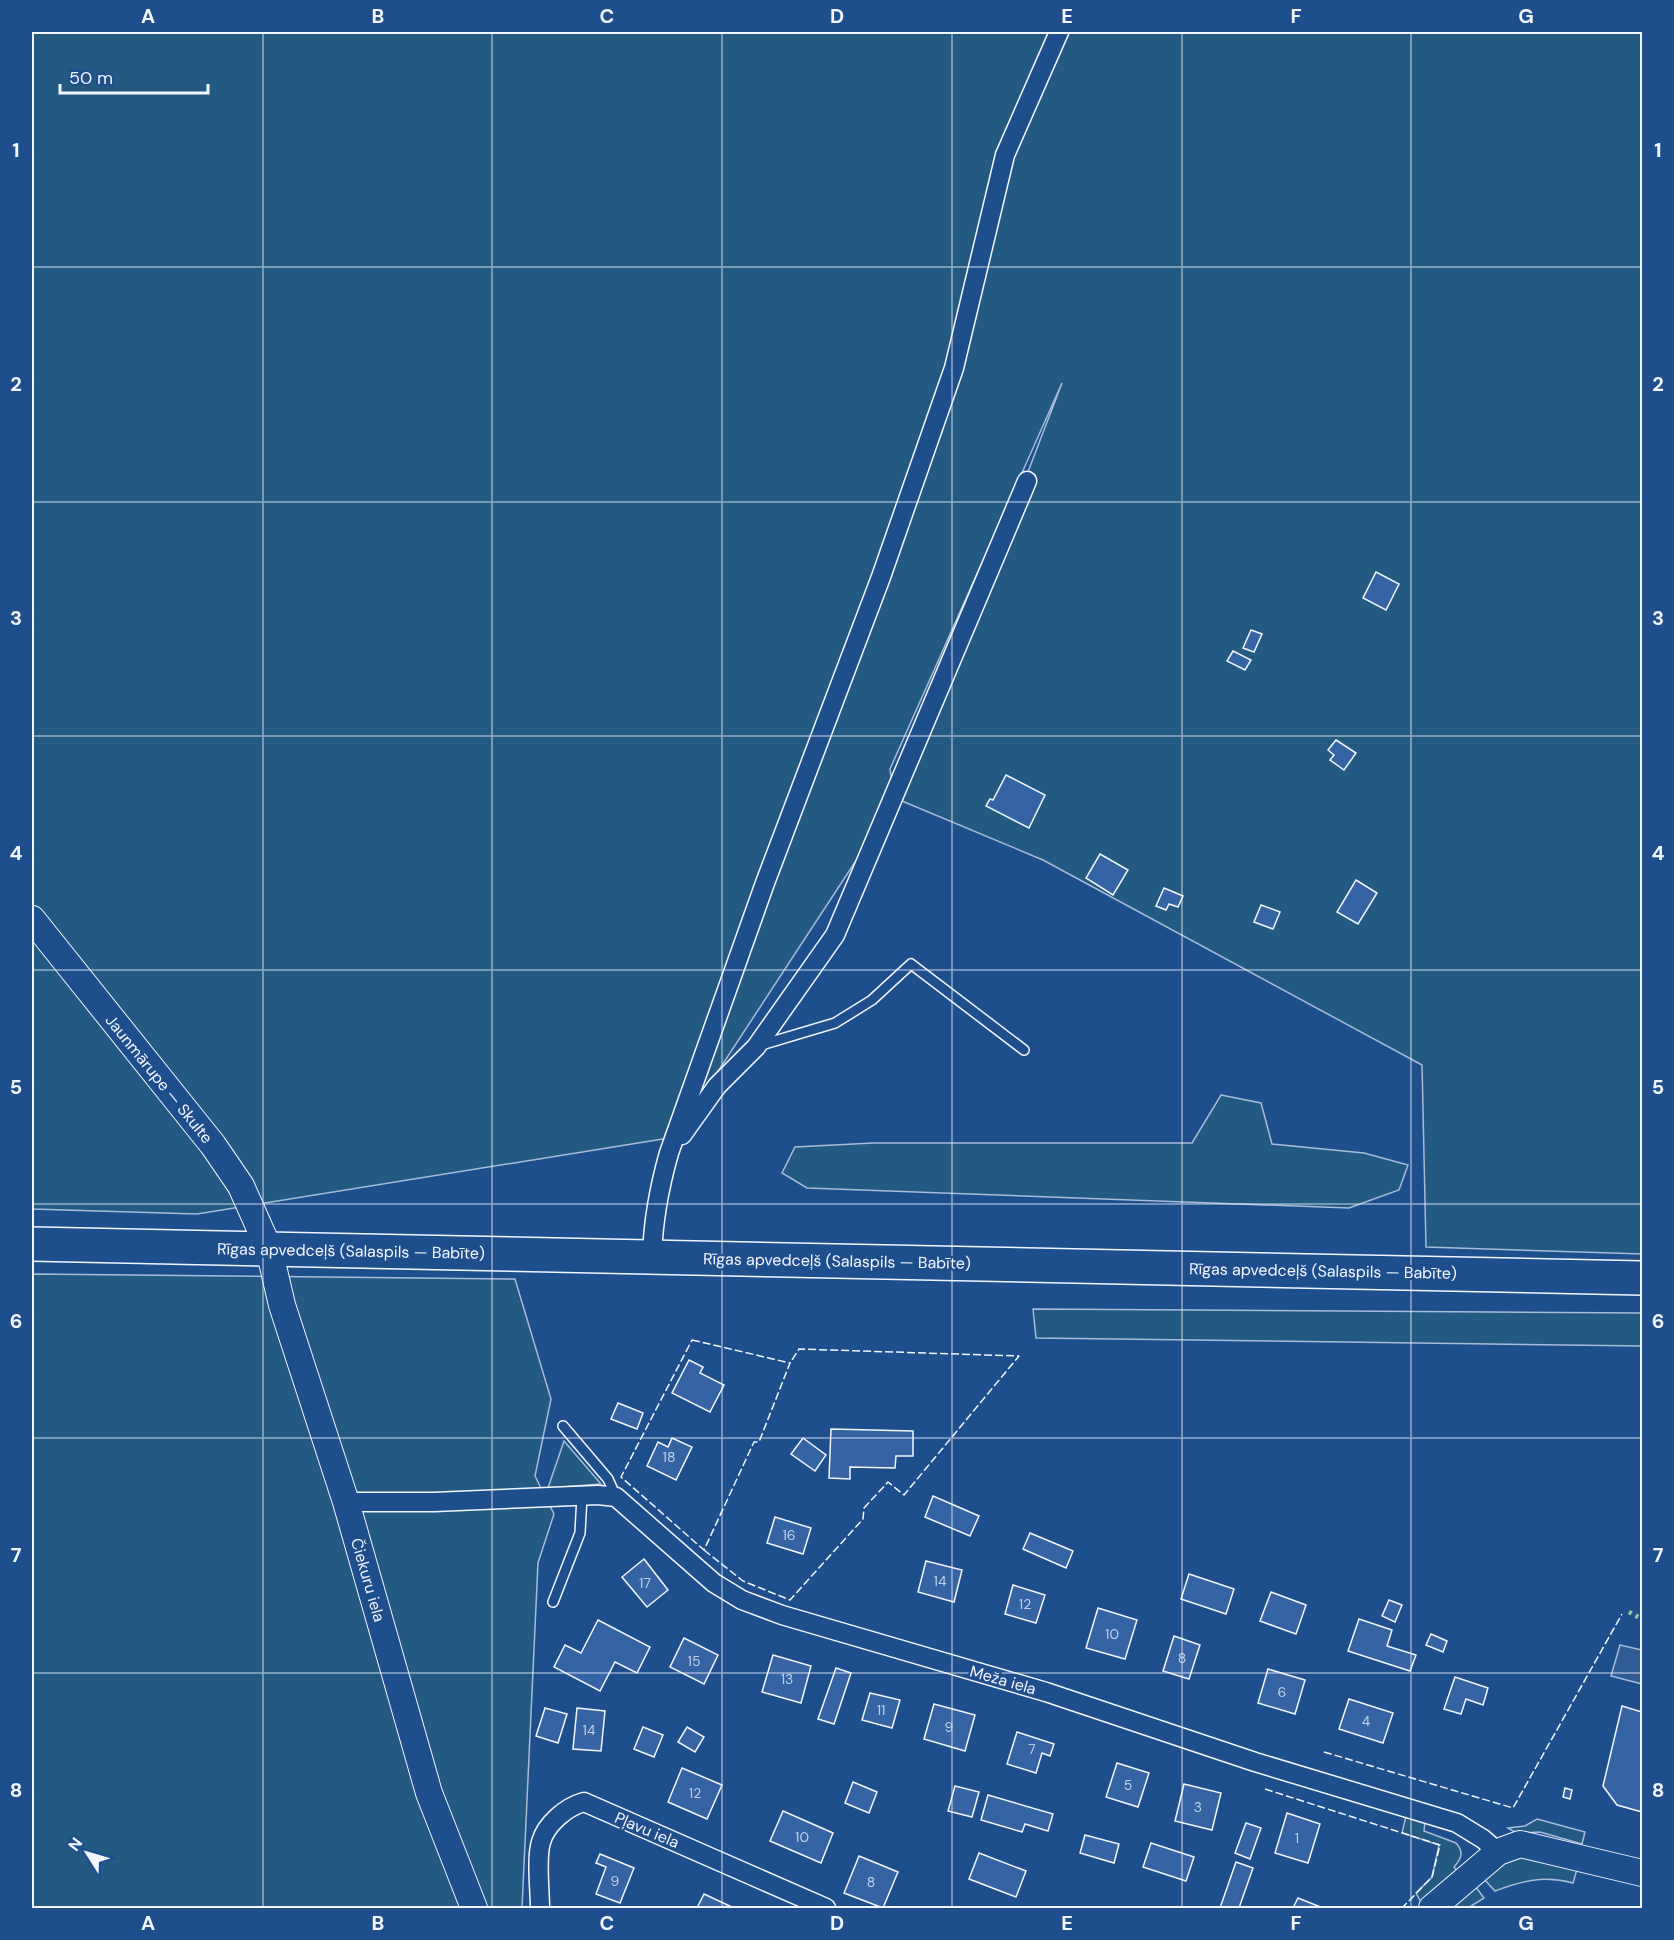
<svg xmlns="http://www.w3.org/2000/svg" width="1674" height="1940" font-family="'DM Sans',sans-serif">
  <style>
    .green { fill: #245a82; stroke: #a8bbd7; stroke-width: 1.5 }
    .parking { fill: #305b95; stroke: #a8bbd7; stroke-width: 1.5 }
    .building { fill: #3563a3; stroke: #f2f6ff; stroke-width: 1.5 }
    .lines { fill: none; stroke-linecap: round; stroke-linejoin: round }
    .lane-casing { stroke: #f2f6ff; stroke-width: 12 }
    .street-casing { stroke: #f2f6ff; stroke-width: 21 }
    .secondary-casing { stroke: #f2f6ff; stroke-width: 28 }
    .highway-casing { stroke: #f2f6ff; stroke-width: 36 }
    .lane { stroke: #1f4e8c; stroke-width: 9 }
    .street { stroke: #1f4e8c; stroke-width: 18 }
    .secondary { stroke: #1f4e8c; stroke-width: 26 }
    .highway { stroke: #1f4e8c; stroke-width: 33 }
    .hedge { stroke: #97c8a6; stroke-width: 4.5; stroke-dasharray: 3 4.5; stroke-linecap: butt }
    .fence { stroke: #f2f6ff; stroke-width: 1.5; stroke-dasharray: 8 3; stroke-linecap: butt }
    .grid { fill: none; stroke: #f2f6ff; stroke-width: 1.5; stroke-opacity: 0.55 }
    .labels { text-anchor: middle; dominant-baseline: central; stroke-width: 4.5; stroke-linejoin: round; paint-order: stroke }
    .number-label { font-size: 14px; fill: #c3d1e8 }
    .street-label { font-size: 16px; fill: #f2f6ff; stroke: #1f4e8c }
    .neatline { fill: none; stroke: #f2f6ff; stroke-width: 2 }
    .grid-label { font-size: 20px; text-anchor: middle; font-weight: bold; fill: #f2f6ff }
  </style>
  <rect width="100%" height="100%" fill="#1f4e8c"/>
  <!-- green -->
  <g class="green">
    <path d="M32,32H1642V1254L1426,1247L1422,1065L1043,860L902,801L1062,383L890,769L895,801L675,1137L197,1214L32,1209Z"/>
    <path d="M1221,1095L1261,1103L1272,1144L1364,1153L1408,1165L1399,1190L1349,1208L807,1188L782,1173L795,1147L873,1143H1192Z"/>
    <path d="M32,1274L515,1279L551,1399L535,1476L554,1514L538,1563L522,1908H32Z"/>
    <path d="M1033,1309L1642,1313V1346L1036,1338Z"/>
    <path d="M564,1441L601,1484L548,1488Z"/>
    <path d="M1406,1816L1425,1822L1424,1831L1456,1843C1464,1852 1462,1858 1454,1867L1459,1873L1422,1904L1416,1893L1432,1877L1439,1845L1402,1833Z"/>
    <path d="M1537,1819L1585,1832L1582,1844L1540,1832L1516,1833L1508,1828L1525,1826Z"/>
    <path d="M1529,1854L1577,1869L1573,1883C1544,1875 1522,1881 1495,1891L1484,1879L1514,1857Z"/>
    <path d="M1475,1886L1484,1898L1468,1908H1452Z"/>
  </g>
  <!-- parking -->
  <path class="parking" d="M1620,1645L1642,1650V1684L1611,1676Z"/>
  <!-- building -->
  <g class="building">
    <path d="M1376,572L1399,584L1386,610L1363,598Z"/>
    <path d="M1251,630L1262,634L1254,652L1243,648Z"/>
    <path d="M1233,651L1251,660L1245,670L1227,661Z"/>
    <path d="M1336,740L1356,753L1344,770L1330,760L1334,755L1328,750Z"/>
    <path d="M1006,775L1045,795L1029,828L986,806L990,799L993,800Z"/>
    <path d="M1100,854L1128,870L1113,895L1086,878Z"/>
    <path d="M1356,880L1377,893L1358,924L1337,912Z"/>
    <path d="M1164,888L1183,896L1178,907L1169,904L1166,910L1156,906Z"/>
    <path d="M1261,905L1280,912L1273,929L1254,922Z"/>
    <path d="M689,1360L703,1367L700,1373L724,1385L710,1412L672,1393Z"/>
    <path d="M618,1403L643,1413L637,1429L611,1419Z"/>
    <path d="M831,1429L913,1431V1456H896L895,1468L850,1467V1479L829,1478Z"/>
    <path d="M672,1438L692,1447L676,1480L647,1466L658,1442L668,1447Z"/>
    <path d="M803,1438L826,1455L815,1471L791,1454Z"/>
    <path d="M933,1496L979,1516L970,1536L925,1517Z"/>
    <path d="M775,1517L811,1528L803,1554L767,1543Z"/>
    <path d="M1030,1533L1073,1551L1066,1568L1023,1549Z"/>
    <path d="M644,1559L668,1590L647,1607L622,1577Z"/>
    <path d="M926,1561L962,1570L954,1602L918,1592Z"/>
    <path d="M1189,1574L1234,1589L1226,1614L1181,1599Z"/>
    <path d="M1013,1585L1045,1595L1036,1623L1005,1614Z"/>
    <path d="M1271,1592L1306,1605L1296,1634L1260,1621Z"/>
    <path d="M1389,1600L1402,1605L1395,1622L1382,1616Z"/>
    <path d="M1098,1608L1137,1620L1125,1659L1086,1648Z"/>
    <path d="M1359,1619L1392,1630L1387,1646L1416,1655L1410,1671L1348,1651Z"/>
    <path d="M598,1620L650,1647L637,1673L615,1662L600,1691L554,1667L565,1645L581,1653Z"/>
    <path d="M1431,1634L1447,1641L1443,1652L1426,1645Z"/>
    <path d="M1174,1636L1200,1645L1189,1679L1163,1671Z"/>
    <path d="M684,1638L718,1655L704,1684L670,1667Z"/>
    <path d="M773,1655L811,1666L801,1703L762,1692Z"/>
    <path d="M836,1668L851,1673L834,1724L818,1719Z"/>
    <path d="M1268,1669L1305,1680L1295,1714L1258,1703Z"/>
    <path d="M1455,1677L1488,1688L1483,1705L1466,1699L1461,1714L1444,1709Z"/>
    <path d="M870,1693L900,1700L892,1728L862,1720Z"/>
    <path d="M1349,1699L1393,1713L1383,1743L1339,1729Z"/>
    <path d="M934,1704L975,1715L965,1751L924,1739Z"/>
    <path d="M1622,1706L1642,1712V1812L1617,1805L1603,1786Z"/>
    <path d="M545,1708L567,1714L558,1743L536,1736Z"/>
    <path d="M577,1708L605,1711L601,1751L573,1749Z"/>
    <path d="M643,1727L663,1735L654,1757L634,1749Z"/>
    <path d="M687,1727L704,1737L695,1752L678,1742Z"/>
    <path d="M1017,1732L1054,1744L1050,1756L1042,1753L1036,1773L1007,1764Z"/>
    <path d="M1117,1763L1149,1773L1138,1807L1106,1797Z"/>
    <path d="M682,1768L722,1785L707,1819L668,1802Z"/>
    <path d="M853,1782L877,1792L869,1813L845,1803Z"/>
    <path d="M1184,1784L1221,1793L1212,1830L1175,1821Z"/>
    <path d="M955,1786L979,1792L972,1817L948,1811Z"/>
    <path d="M1565,1788L1572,1790L1570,1799L1563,1797Z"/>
    <path d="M988,1795L1053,1814L1048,1831L1025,1824L1022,1832L981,1820Z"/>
    <path d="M783,1811L833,1833L821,1863L770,1841Z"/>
    <path d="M1287,1813L1320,1824L1308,1863L1275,1853Z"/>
    <path d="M1246,1823L1261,1828L1250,1859L1235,1853Z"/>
    <path d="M1085,1835L1119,1844L1114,1863L1080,1853Z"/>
    <path d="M1151,1843L1194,1857L1186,1881L1143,1867Z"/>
    <path d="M979,1853L1026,1871L1016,1897L969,1879Z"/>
    <path d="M600,1854L634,1868L620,1903L596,1894L606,1867L596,1863Z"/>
    <path d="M859,1856L898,1872L883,1908L844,1893Z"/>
    <path d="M1236,1862L1253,1868L1239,1908H1220Z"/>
    <path d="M704,1894L734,1908H697Z"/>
    <path d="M1298,1898L1323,1908H1293Z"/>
  </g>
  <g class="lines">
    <!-- lane casing -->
    <g class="lane-casing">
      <g id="lane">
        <path d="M758,1046L835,1023L872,1000L911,964L1024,1050"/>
        <path d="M563,1426L608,1479L616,1497"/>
        <path d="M553,1602L580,1533L582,1496"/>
      </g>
    </g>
    <!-- street casing -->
    <g class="street-casing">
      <g id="street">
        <path d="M682,1135L717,1086L756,1047L835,935L1027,481"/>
        <path d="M652,1257C653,1220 659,1188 669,1153L765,883L881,577L954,368L1005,155L1059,32"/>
        <path d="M346,1502H434L598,1495L616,1497L714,1583L742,1600L782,1615L1046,1692L1255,1762L1457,1823L1483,1839L1498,1852"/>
        <path d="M540,1908C540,1891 536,1858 541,1842C546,1824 566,1807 584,1802L826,1908"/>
      </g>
    </g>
    <!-- secondary casing -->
    <g class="secondary-casing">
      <g id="secondary">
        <path d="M32,919L213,1145L241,1186L269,1249L282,1305L346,1502L429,1793L474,1908"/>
        <path d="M1432,1908L1498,1852L1520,1844L1642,1873"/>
      </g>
    </g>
    <!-- highway casing -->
    <g class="highway-casing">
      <path id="highway" d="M32,1244L1642,1278"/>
    </g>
    <!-- lane -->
    <use href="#lane" class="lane"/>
    <!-- street -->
    <use href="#street" class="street"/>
    <!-- secondary -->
    <use href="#secondary" class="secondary"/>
    <!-- highway -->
    <use href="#highway" class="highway"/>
    <!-- hedge -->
    <path class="hedge" d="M1629,1612L1642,1619"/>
    <!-- fence -->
    <g class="fence">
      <path d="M692,1340L790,1363L759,1442H754L704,1550L621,1477Z"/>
      <path d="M704,1550L743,1581L790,1600L863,1519L864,1508L888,1482L904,1495L1019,1356L799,1349L790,1363"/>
      <path d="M1324,1752L1513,1808L1622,1614"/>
      <path d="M1265,1789L1440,1845L1432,1877L1402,1908"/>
    </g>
  </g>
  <!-- grid -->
  <path class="grid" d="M263,32V1908M492,32V1908M722,32V1908M952,32V1908M1182,32V1908M1411,32V1908M32,267H1642M32,502H1642M32,736H1642M32,970H1642M32,1204H1642M32,1438H1642M32,1673H1642"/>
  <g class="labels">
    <!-- number labels -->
    <g class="number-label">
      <text x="669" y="1457">18</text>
      <text x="789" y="1535">16</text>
      <text x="940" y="1581">14</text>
      <text x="645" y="1583">17</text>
      <text x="1025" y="1604">12</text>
      <text x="1112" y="1634">10</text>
      <text x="1182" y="1658">8</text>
      <text x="694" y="1661">15</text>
      <text x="787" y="1679">13</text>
      <text x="1282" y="1692">6</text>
      <text x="881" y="1710">11</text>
      <text x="1366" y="1721">4</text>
      <text x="949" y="1727">9</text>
      <text x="589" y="1730">14</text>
      <text x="1032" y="1749">7</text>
      <text x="1128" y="1785">5</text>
      <text x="695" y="1793">12</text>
      <text x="1198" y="1807">3</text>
      <text x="802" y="1837">10</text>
      <text x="1297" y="1838">1</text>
      <text x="615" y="1881">9</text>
      <text x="871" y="1882">8</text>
    </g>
    <!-- street labels -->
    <g class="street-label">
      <text transform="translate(159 1079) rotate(51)">Jaunmārupe — Skulte</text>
      <text transform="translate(351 1251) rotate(1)">Rīgas apvedceļš (Salaspils — Babīte)</text>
      <text transform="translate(837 1261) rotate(1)">Rīgas apvedceļš (Salaspils — Babīte)</text>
      <text transform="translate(1323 1271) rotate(1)">Rīgas apvedceļš (Salaspils — Babīte)</text>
      <text transform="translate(368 1580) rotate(74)">Čiekuru iela</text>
      <text transform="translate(1003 1680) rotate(16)">Meža iela</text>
      <text transform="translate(647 1830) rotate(23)">Pļavu iela</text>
    </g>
  </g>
  <!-- border -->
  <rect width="1674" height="1940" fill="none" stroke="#1f4e8c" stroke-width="66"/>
  <!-- north arrow -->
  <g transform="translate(87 1853) rotate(307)" stroke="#1f4e8c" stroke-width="4.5" paint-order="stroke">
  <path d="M0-4.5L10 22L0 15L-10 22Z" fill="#f2f6ff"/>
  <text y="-9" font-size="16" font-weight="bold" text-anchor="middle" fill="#f2f6ff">N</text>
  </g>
  <!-- scale -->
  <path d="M60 84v9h148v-9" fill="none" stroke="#f2f6ff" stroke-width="3"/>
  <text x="69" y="84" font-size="18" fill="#f2f6ff" stroke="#1f4e8c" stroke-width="4.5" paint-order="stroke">50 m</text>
  <rect x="33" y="33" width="1608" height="1874" class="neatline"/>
  <g class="grid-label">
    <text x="148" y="23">A</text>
    <text x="378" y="23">B</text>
    <text x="607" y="23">C</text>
    <text x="837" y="23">D</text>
    <text x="1067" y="23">E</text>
    <text x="1296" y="23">F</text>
    <text x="1526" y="23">G</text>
    <text x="16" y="157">1</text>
    <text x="1658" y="157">1</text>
    <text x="16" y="391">2</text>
    <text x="1658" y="391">2</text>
    <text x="16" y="625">3</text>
    <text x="1658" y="625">3</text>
    <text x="16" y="860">4</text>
    <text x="1658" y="860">4</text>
    <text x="16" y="1094">5</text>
    <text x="1658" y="1094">5</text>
    <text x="16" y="1328">6</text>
    <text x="1658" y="1328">6</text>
    <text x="16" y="1562">7</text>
    <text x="1658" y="1562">7</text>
    <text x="16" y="1797">8</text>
    <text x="1658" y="1797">8</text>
    <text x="148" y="1930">A</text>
    <text x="378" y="1930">B</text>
    <text x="607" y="1930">C</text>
    <text x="837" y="1930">D</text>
    <text x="1067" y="1930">E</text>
    <text x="1296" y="1930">F</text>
    <text x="1526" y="1930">G</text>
  </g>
</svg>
